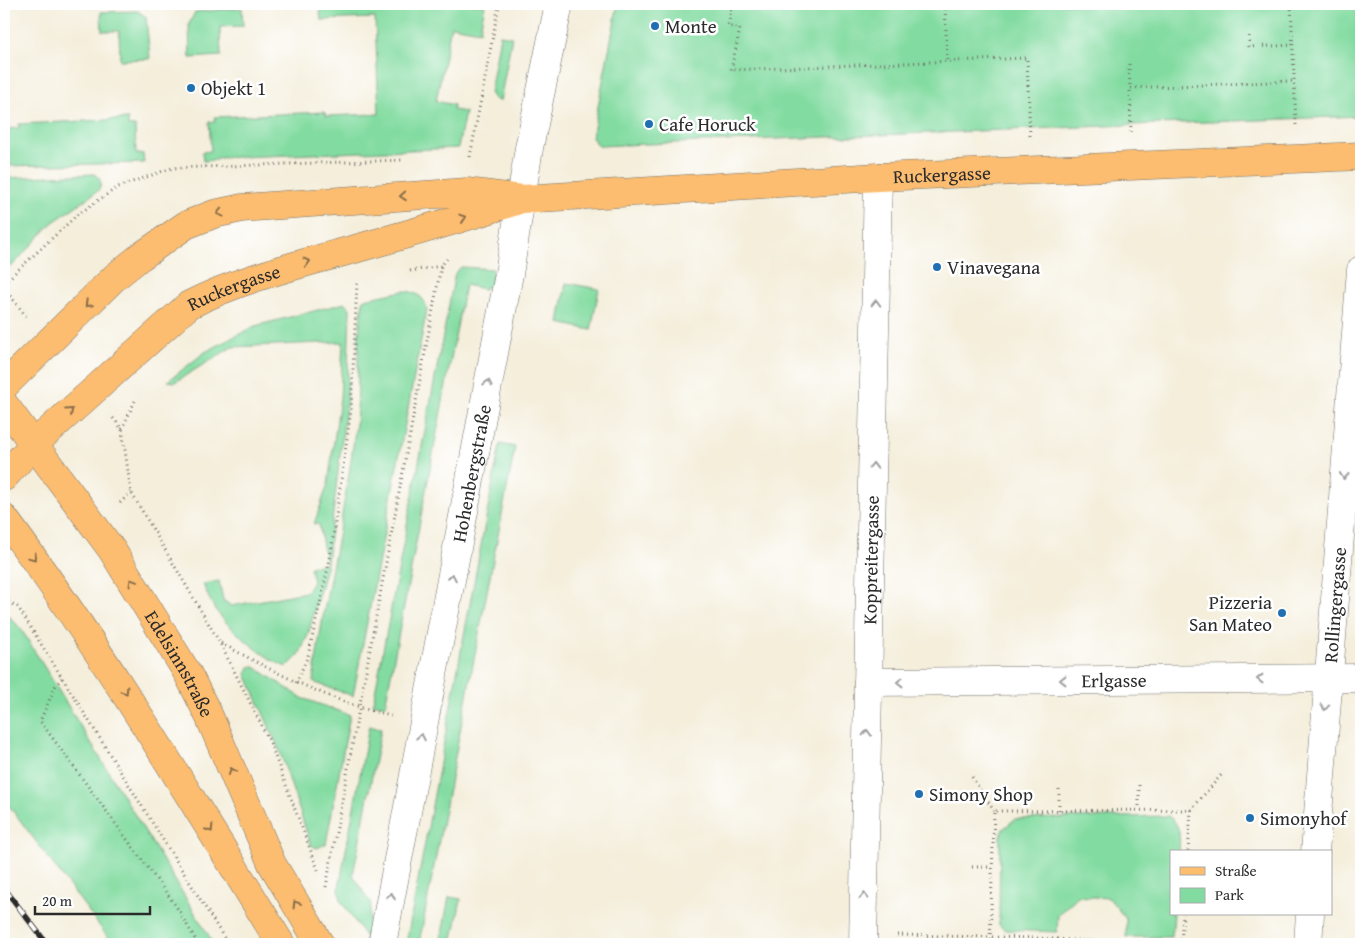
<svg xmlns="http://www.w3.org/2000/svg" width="1365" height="948" font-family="'Gentium Book Plus',serif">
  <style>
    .green { fill: #82dba0; stroke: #568366 }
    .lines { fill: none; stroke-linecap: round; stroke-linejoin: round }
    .minor-casing { stroke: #716f69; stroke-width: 29 }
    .major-casing { stroke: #716f69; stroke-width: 29 }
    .path { stroke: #716f69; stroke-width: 3; stroke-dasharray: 1 4; stroke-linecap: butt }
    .minor { stroke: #fff; stroke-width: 28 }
    .major { stroke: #fcbd6f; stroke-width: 28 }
    .rail-casing { stroke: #2b2b2b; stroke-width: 5.5 }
    .rail { stroke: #fff; stroke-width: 4; stroke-dasharray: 11; stroke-linecap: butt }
    .oneway { stroke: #896d4a }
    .oneway2 { stroke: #a0a0a0 }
    .poi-dot { fill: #1f6fb2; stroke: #fff; stroke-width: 2 }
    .labels { text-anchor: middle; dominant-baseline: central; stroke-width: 5; stroke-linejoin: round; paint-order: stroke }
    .poi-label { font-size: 19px; fill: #2b2b2b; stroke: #fff; text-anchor: start }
    .street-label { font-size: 19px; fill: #2b2b2b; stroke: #fff }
  </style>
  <rect width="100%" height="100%" fill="#fff"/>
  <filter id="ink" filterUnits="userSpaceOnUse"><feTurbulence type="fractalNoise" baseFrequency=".02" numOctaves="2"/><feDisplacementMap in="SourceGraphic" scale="10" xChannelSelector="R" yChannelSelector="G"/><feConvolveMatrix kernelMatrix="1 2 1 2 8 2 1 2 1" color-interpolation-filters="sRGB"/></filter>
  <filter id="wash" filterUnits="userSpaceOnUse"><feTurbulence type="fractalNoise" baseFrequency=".0096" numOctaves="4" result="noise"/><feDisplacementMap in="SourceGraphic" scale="20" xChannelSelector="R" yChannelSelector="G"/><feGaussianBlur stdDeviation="1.12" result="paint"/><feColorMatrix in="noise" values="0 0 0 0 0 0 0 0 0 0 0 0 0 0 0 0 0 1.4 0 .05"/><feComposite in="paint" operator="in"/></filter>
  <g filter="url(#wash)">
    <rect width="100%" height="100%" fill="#f4eedb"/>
    <!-- green -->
    <g class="green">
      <path d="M319,4H485L480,31L451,26L436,101L454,105L453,110L465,112L458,148L217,158L216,160L203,161L202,152L211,151L209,122H215L214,117L325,112L326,116L379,114L375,18L321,20Z"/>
      <path d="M618,4H1361V116L598,146L592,137Z"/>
      <path d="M242,8L243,26L220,27L221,56L190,58L189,24L195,12Z"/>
      <path d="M138,11L146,17L150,59L120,60L119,31H102L101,12Z"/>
      <path d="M500,35L512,37L500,101L495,100L490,93Z"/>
      <path d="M128,119V126H135L136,154H143L144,163L4,166V129L19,128V124Z"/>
      <path d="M94,174L99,178L101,184L99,190L52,223L11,267L4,264V178Z"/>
      <path d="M461,267L493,269L491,284L484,289L465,285L385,706L373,703L455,273Z"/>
      <path d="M566,283L599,289L591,330L559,323Z"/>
      <path d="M403,291C415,291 425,297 427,309L353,696L313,682C324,595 346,511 356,423C360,384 355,341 363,302L365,299Z"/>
      <path d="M345,303L350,308L347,398L327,563L308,635L299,655L287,667C268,662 225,625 215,609C210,601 206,592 203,584L219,581L223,600L231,606L306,592L313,582L310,567L326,563L319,524H314L328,484L340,398L343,342L232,347L175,382L168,381L205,352L255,326Z"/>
      <path d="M500,444L515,447L419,944H406Z"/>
      <path d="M10,617L21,629L214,944H113L4,799V618Z"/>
      <path d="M253,666L302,698L350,715L326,844L317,848L311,845L280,752L246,674L249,667Z"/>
      <path d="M369,726L381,729L353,875L371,904L367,939L341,901L339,888Z"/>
      <path d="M1168,816C1181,824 1180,838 1179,852H1171V914H1174L1172,937H1126V919L1109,898L1078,896L1058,915L1057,932L1005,930L999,925L1000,836L1003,829L1015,819Z"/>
      <path d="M449,897L461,899L452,944H440Z"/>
    </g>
  </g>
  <g filter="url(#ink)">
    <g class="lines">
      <!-- minor casing -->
      <g class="minor-casing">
        <g id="minor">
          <path id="s1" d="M868,682L1361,678"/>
          <path id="s2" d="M1315,852L1361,270"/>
          <path id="s3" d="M382,944L509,274L529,148L559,4"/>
          <path id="s4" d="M863,944L878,177"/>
          <path d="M1308,944L1310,914"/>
        </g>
      </g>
      <!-- major casing -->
      <g class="major-casing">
        <g id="major">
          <path id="s5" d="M4,386L115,277L140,257L186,225L214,214L242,208L467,192L522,199L878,177L1361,156"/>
          <path id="s6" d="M4,404L112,550L188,674L209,716L272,864L320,944"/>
          <path id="s7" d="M4,477L34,444L189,305C238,280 290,267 344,252C401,236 459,220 516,201"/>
          <path d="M4,518C105,654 192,800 281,944"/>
        </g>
      </g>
      <!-- path -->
      <g class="path">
        <path d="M732,4L728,26L740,29L731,70L1027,58L1030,136"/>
        <path d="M945,4L947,60"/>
        <path d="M1291,4L1296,125"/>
        <path d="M1249,36V47L1293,45"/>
        <path d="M1129,64L1130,88"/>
        <path d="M1131,132L1130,88L1294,81"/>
        <path d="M470,157L499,4"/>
        <path d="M410,271L441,266"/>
        <path d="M4,283L77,215L118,187L172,168L402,160"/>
        <path d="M4,288L26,316"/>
        <path d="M113,418L122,429L131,492L220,643L269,740L318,870"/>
        <path d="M122,429L135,401"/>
        <path d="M120,503L131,492"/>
        <path d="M4,599L18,607L228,944"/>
        <path d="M221,643C276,673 330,701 391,716"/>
        <path d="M62,678L56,685L40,721L176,906L198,944"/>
        <path d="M296,683L308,656L330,559L351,410L357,283"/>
        <path d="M972,777L994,811"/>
        <path d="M1139,785V810"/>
        <path d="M1059,810V785"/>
        <path d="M1191,810L1222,774"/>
        <path d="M972,867H992"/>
        <path d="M326,887L441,266L447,259"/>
        <path d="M897,935L1036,938L1149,944"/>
        <path d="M990,944L994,811L1191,810L1188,852"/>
        <path d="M1181,944L1183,914"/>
      </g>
      <!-- minor -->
      <use href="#minor" class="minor"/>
      <!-- major -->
      <use href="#major" class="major"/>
      <!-- rail casing -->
      <g class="rail-casing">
        <path id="rail" d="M4,888L47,944"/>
      </g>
      <!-- rail -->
      <use href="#rail" class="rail"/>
    </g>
    <!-- one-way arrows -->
    <defs><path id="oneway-chevron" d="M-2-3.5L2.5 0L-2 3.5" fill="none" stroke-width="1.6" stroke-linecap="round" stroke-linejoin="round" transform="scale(1.25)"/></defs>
    <g class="oneway">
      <use href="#oneway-chevron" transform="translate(403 196) rotate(176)"/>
      <use href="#oneway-chevron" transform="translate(220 213) rotate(166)"/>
      <use href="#oneway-chevron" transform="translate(463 218) rotate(-18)"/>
      <use href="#oneway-chevron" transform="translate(307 262) rotate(-15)"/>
      <use href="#oneway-chevron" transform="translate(88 304) rotate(135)"/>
      <use href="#oneway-chevron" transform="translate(70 411) rotate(-42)"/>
      <use href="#oneway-chevron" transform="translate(33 557) rotate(53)"/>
      <use href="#oneway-chevron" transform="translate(132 582) rotate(-121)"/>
      <use href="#oneway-chevron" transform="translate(125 691) rotate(58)"/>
      <use href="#oneway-chevron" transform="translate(232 771) rotate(-112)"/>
      <use href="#oneway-chevron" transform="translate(210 829) rotate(58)"/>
      <use href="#oneway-chevron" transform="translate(296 904) rotate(-121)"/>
    </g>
    <g class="oneway2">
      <use href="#oneway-chevron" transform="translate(876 303) rotate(-89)"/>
      <use href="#oneway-chevron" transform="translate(488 383) rotate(-79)"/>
      <use href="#oneway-chevron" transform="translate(873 466) rotate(-89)"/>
      <use href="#oneway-chevron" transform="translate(1344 476) rotate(95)"/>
      <use href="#oneway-chevron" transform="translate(452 577) rotate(-79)"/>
      <use href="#oneway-chevron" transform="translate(1260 679) rotate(180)"/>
      <use href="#oneway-chevron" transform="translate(1063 680) rotate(180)"/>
      <use href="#oneway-chevron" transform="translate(900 682) rotate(180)"/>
      <use href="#oneway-chevron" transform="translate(1325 707) rotate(94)"/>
      <use href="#oneway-chevron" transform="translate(867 733) rotate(-89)"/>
      <use href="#oneway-chevron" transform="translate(421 737) rotate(-79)"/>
      <use href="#oneway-chevron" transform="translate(391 896) rotate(-79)"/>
      <use href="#oneway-chevron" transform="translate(864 896) rotate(-89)"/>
    </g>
  </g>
  <!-- markers -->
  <g class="poi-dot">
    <circle cx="655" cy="26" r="5"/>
    <circle cx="191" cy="88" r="5"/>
    <circle cx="649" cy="124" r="5"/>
    <circle cx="937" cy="267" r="5"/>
    <circle cx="1282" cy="613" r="5"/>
    <circle cx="919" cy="794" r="5"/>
    <circle cx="1250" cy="818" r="5"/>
  </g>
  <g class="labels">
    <!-- poi labels -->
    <g class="poi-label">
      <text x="665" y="26">Monte</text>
      <text x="201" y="88">Objekt 1</text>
      <text x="659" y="124">Cafe Horuck</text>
      <text x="947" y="267">Vinavegana</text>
      <text x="1272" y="602" text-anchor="end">Pizzeria<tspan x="1272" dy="22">San Mateo</tspan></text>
      <text x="929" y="794">Simony Shop</text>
      <text x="1260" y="818">Simonyhof</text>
    </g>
    <!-- street labels -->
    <g class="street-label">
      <text stroke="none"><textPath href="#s5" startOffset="1004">Ruckergasse</textPath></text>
      <text stroke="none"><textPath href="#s7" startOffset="301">Ruckergasse</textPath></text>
      <text stroke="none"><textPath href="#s3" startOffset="479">Hohenbergstraße</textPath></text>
      <text stroke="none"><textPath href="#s4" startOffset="384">Koppreitergasse</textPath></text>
      <text stroke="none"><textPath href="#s2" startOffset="248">Rollingergasse</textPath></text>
      <text stroke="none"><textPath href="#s6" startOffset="314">Edelsinnstraße</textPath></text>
      <text stroke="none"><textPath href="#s1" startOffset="246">Erlgasse</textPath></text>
    </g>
  </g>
  <!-- margin -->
  <rect width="1365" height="948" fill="none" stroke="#fff" stroke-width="20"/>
  <!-- legend -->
  <rect x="1170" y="850" width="162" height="65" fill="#ffffff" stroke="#aaaaaa"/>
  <rect x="1180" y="867" width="25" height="8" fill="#fcbd6f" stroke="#aaaaaa"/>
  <text x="1215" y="876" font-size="15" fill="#2b2b2b">Straße</text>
  <rect x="1180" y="888" width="25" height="15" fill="#82dba0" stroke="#aaaaaa"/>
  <text x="1215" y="900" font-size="15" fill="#2b2b2b">Park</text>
  <!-- scale -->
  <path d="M35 906v8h115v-8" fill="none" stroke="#2b2b2b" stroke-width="2.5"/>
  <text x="42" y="906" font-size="15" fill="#2b2b2b" stroke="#ffffff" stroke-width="4" paint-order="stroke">20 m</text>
</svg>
